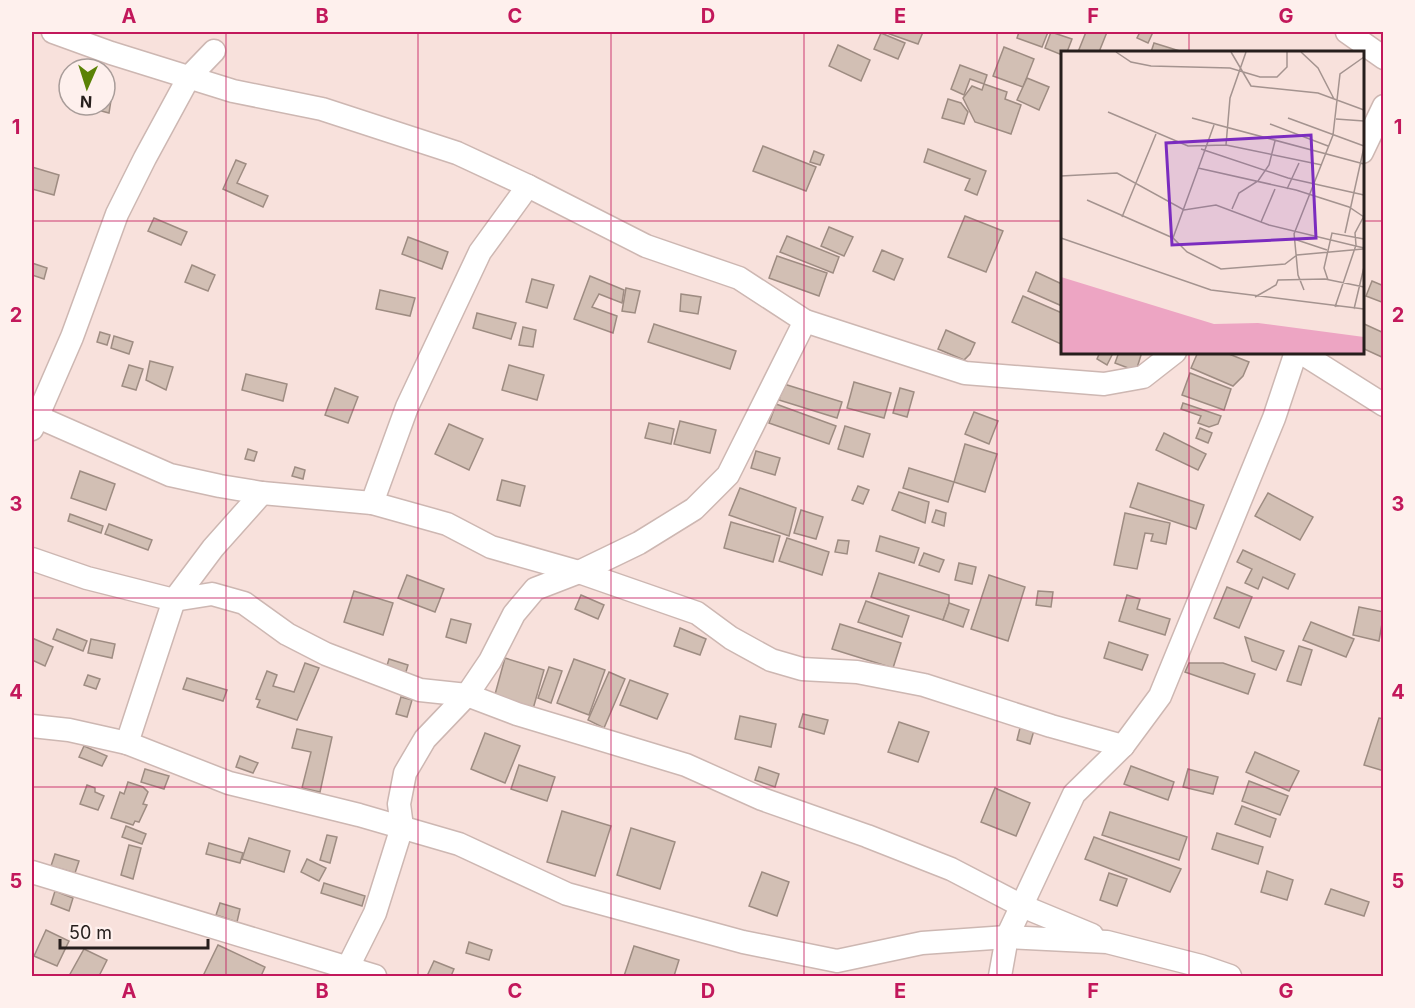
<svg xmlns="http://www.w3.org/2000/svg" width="1415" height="1008" font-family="Inter,sans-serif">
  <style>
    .building { fill: #d2bfb4; stroke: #9e8c82; stroke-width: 1.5 }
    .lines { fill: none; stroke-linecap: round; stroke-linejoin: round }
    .minor-casing { stroke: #cdb7b2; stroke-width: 25 }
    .minor { stroke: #fff; stroke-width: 22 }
    .grid { fill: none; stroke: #c2185b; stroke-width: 1.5; stroke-opacity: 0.55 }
    .inset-road { fill: none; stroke: #a4938f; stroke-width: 1.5 }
    .view { fill: #7b2cbf; fill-opacity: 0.15; stroke: #7b2cbf; stroke-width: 3 }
    .inset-edge { fill: none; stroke: #261e1c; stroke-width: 3 }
    .neatline { fill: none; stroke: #c2185b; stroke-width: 2 }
    .grid-label { font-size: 20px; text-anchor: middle; font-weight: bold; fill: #c2185b }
  </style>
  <rect width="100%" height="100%" fill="#f8e1dc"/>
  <!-- building -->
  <g class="building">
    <path d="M884,32H923L918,44Z"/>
    <path d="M1019,32H1048L1042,47L1017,38Z"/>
    <path d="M1051,32L1072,39L1067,52H1062V55L1045,48Z"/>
    <path d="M1086,32H1107L1099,52H1078Z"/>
    <path d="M1140,32H1153L1148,43L1137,38Z"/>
    <path d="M881,33L905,43L898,59L874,49Z"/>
    <path d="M1154,43L1183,52H1151Z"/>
    <path d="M838,45L870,60L861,81L829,66Z"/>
    <path d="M1004,47L1034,59L1023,87L993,76Z"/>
    <path d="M960,65L987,75L984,84L970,79L964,95L951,89Z"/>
    <path d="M1027,78L1049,87L1039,110L1017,100Z"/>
    <path d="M984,84L1007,92L1005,99L1021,105L1011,134L975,122L963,98L972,86L982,90Z"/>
    <path d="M105,93L112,94L109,113L79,105H105Z"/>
    <path d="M948,99L961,103L968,112L964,124L942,118Z"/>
    <path d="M763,146L816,167L806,191L753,171Z"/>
    <path d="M928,149L986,171L977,195L965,190L970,179L924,162Z"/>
    <path d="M814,151L824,155L820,165L810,162Z"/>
    <path d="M236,160L246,164L237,183L268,196L263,207L223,189Z"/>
    <path d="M32,167L59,175L54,195L32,189Z"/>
    <path d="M965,216L1003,231L986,272L948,257Z"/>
    <path d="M154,218L187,232L181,245L148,231Z"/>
    <path d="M829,227L853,237L844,256L821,246Z"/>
    <path d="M787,236L839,257L833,273L780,252Z"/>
    <path d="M408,237L448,252L442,269L402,254Z"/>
    <path d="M882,250L903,259L894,280L873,271Z"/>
    <path d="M777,256L827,273L819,296L769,278Z"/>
    <path d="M32,263L47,268L44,279L32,275Z"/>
    <path d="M192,265L215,275L208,291L185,282Z"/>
    <path d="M1036,272L1062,284V306L1028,291Z"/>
    <path d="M590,276L624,290L622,303L599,294L592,307L617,316L613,333L574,319Z"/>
    <path d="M532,279L554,285L547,308L526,302Z"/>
    <path d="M1372,281L1384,286V303L1366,296Z"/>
    <path d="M626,288L640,291L635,313L622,311Z"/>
    <path d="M380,290L415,298L410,316L376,309Z"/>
    <path d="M681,294L701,297L698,314L680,311Z"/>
    <path d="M1023,296L1062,313V340L1061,344L1012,322Z"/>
    <path d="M477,313L516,323L511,339L473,328Z"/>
    <path d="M1362,323L1384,333V358L1362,348Z"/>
    <path d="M654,324L736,351L730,369L648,342Z"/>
    <path d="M523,327L536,330L533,347L519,345Z"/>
    <path d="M946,330L975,343L970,354L964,360L938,349Z"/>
    <path d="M100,332L110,335L107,345L97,342Z"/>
    <path d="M114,336L133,342L129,354L111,348Z"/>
    <path d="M1100,352L1113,353L1107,365L1097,359Z"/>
    <path d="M1119,352H1142L1136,371L1115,363Z"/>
    <path d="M1198,352H1224L1249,362L1243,376L1233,386L1191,368Z"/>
    <path d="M150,361L173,367L166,390L146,380Z"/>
    <path d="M129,365L143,369L136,390L122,386Z"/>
    <path d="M509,365L544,375L537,400L502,390Z"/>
    <path d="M1190,373L1231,389L1224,410L1182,395Z"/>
    <path d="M246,374L287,384L283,401L242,390Z"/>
    <path d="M854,382L891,393L884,418L847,408Z"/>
    <path d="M784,384L842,402L837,418L779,400Z"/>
    <path d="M335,388L358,397L348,423L325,415Z"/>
    <path d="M900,388L914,392L907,417L893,413Z"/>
    <path d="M1183,403L1221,416L1218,424L1209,427L1198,423L1201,416L1181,409Z"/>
    <path d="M776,404L836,426L829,444L769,423Z"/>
    <path d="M974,412L998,421L989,444L965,434Z"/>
    <path d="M680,421L716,430L710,453L674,444Z"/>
    <path d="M649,423L674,429L671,444L645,438Z"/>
    <path d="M449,424L483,439L469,470L435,454Z"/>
    <path d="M845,426L870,434L863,457L838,449Z"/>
    <path d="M1200,428L1212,433L1208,443L1196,438Z"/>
    <path d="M1164,433L1206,454L1198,470L1156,450Z"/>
    <path d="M965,444L997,454L985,492L954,482Z"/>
    <path d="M248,449L257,452L254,461L245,459Z"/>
    <path d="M756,451L780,458L775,475L751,468Z"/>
    <path d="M295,467L305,470L303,479L292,476Z"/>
    <path d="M909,468L954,482L948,502L903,488Z"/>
    <path d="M80,471L115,484L106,510L71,498Z"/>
    <path d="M502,480L525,486L520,506L497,500Z"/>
    <path d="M1138,483L1204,505L1196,529L1130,507Z"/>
    <path d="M858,486L869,490L863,504L852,500Z"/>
    <path d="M740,488L796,508L789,536L729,515Z"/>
    <path d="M899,492L929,502L925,523L892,510Z"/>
    <path d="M1268,493L1313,517L1300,540L1255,516Z"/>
    <path d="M801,510L823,517L816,539L794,533Z"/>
    <path d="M936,510L946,513L944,526L932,522Z"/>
    <path d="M1125,513L1170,523L1166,544L1151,541L1153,534L1145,533L1137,569L1114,565Z"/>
    <path d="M70,514L103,526L101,533L68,521Z"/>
    <path d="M731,522L780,536L773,562L724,548Z"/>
    <path d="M109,524L152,540L148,550L105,534Z"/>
    <path d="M880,536L919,548L914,563L876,551Z"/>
    <path d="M787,538L829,552L822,575L779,561Z"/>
    <path d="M838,540L849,541L847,554L835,552Z"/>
    <path d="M1243,550L1295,574L1288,589L1263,577L1258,589L1245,583L1252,569L1237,562Z"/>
    <path d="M924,553L944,560L939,572L919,565Z"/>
    <path d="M959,563L976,567L972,584L955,580Z"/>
    <path d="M879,573L949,595V603L943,620L871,597Z"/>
    <path d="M407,575L444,589L435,612L398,598Z"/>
    <path d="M989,575L1025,587L1008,641L971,629Z"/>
    <path d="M1227,587L1252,597L1239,628L1214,618Z"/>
    <path d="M354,591L393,603L383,635L344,622Z"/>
    <path d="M1038,591L1053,592L1051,607L1036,605Z"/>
    <path d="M581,595L604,605L598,619L575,609Z"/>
    <path d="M1127,595L1140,599L1137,609L1170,619L1165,635L1119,621Z"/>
    <path d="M866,601L909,616L902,637L858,622Z"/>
    <path d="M949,603L969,610L963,627L943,620Z"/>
    <path d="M1359,607L1384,612L1379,641L1353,635Z"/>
    <path d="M451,619L471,624L466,643L446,637Z"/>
    <path d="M1311,622L1354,639L1346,657L1303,640Z"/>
    <path d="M840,624L901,643L893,668L832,649Z"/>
    <path d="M680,628L706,639L700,655L674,646Z"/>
    <path d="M57,629L87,641L83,651L53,639Z"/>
    <path d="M1245,637L1284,651L1276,670L1252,661Z"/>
    <path d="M32,638L53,647L45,666L32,660Z"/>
    <path d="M91,639L115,644L112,658L88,653Z"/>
    <path d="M1109,642L1148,655L1142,670L1104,658Z"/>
    <path d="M1299,646L1312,650L1301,685L1287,681Z"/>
    <path d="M505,658L544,670L533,709L494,698Z"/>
    <path d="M389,659L408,665L405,675L386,669Z"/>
    <path d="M574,659L605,670L589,715L557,703Z"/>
    <path d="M305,663L319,668L297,720L257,707L260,700L256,699L267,671L277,675L273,686L294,692Z"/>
    <path d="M1189,663H1223L1255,674L1248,694L1185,672Z"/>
    <path d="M549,667L562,671L551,703L538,698Z"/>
    <path d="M609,672L625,679L604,728L588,720Z"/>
    <path d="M88,675L100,679L96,689L84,685Z"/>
    <path d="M187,678L227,690L223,701L183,689Z"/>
    <path d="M630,680L668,694L657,719L620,705Z"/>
    <path d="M401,697L412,700L407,717L396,714Z"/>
    <path d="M803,714L828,720L824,734L799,727Z"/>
    <path d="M740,716L776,724L771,747L735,739Z"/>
    <path d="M1379,718L1384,719V771L1364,765Z"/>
    <path d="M899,722L929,732L918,762L888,752Z"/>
    <path d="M1021,724L1035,727L1030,744L1017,740Z"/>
    <path d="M297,729L332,737L320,792L302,788L311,752L292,748Z"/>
    <path d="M485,733L520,746L505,783L471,769Z"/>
    <path d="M84,746L107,756L102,766L79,757Z"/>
    <path d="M1255,752L1299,771L1289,791L1246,772Z"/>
    <path d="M240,756L258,763L253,773L236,767Z"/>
    <path d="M519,765L555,777L547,801L511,789Z"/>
    <path d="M1131,766L1174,782L1168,800L1124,784Z"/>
    <path d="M759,767L779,774L775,787L755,780Z"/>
    <path d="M145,769L169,776L164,789L141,782Z"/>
    <path d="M1188,769L1218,777L1213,794L1183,787Z"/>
    <path d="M1249,781L1288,796L1280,815L1242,801Z"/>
    <path d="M128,782L143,787L148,792L143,804L147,805L139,822L135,821L133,825L111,818L120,792L124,794Z"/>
    <path d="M87,785L95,788V792L104,796L98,810L80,804Z"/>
    <path d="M995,788L1030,803L1016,836L981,822Z"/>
    <path d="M1242,806L1276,819L1270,837L1235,824Z"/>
    <path d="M562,811L611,826L595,876L547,862Z"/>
    <path d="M1110,812L1187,837L1179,860L1102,835Z"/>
    <path d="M126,826L146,834L142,844L122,837Z"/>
    <path d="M631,828L675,842L660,889L617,875Z"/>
    <path d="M1217,833L1263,847L1258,864L1212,849Z"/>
    <path d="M327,835L337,837L330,863L320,860Z"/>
    <path d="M1094,837L1181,869L1170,892L1085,859Z"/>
    <path d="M249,838L290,851L284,872L242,859Z"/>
    <path d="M209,843L243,853L240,863L206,854Z"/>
    <path d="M129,845L141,848L133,879L121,875Z"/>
    <path d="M55,854L79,861L75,873L51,866Z"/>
    <path d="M307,859L326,868L319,881L301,872Z"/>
    <path d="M1267,871L1293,880L1287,900L1261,892Z"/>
    <path d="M762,872L789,882L777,916L749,906Z"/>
    <path d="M1109,873L1127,879L1117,906L1100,900Z"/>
    <path d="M324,883L365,896L362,906L321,893Z"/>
    <path d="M1331,889L1369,902L1364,916L1325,904Z"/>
    <path d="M55,891L73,898L69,911L51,904Z"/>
    <path d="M220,903L240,909L237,922L216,915Z"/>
    <path d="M46,930L69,941L57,966L34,956Z"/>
    <path d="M469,942L492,950L489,960L466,953Z"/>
    <path d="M218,945L265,967L261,976H203Z"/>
    <path d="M634,946L679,960L674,976H624Z"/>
    <path d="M84,949L107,960L99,976H69Z"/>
    <path d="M434,961L454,969L451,976H427Z"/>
  </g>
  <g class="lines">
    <!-- minor casing -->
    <g class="minor-casing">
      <g id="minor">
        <path d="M53,32L111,53L233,91L322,109L457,153L528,186L646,246L739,278L805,321L965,373L1104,384L1143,377L1175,352"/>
        <path d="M1347,32L1384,58"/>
        <path d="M1362,152L1384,106"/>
        <path d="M1300,352L1384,405"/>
        <path d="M32,412L38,417L170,475L220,486L262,493L372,503L447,524L491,547L579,572L697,613L731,638L771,660L802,669L857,672L924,685L1051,726L1123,746"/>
        <path d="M32,429L72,337L117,214L145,158L189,77L214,51"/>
        <path d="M372,503L407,407L480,252L528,186"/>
        <path d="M32,559L87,578L174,600L212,594L244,603L287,634L326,654L420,690L467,695L517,714L686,765L762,799L867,836L951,869L1022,906L1092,935"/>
        <path d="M32,726L69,730L127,743L229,783L359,815L459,844L567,894L743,942L837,961L922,943L1007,937L1107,942L1201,966L1230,976"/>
        <path d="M127,743L174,600L213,548L262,493"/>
        <path d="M32,872L375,976"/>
        <path d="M348,967L375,913L402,827L399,804L405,773L425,739L467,695L490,661L514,614L535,589L579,572L639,543L694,509L728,475L805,321"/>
        <path d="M1000,976L1007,937L1074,794L1123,746L1160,696L1274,418L1296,352"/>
      </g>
    </g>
    <!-- minor -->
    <use href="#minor" class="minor"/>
  </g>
  <!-- grid -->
  <path class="grid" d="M226,32V976M418,32V976M611,32V976M804,32V976M997,32V976M1189,32V52M32,221H1062M1362,221H1384M1189,352V976M32,410H1384M32,598H1384M32,787H1384"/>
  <!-- overview -->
  <g transform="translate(1061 51)">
    <rect width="303" height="303" fill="#f8e1dc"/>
    <path d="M0,226L153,273L197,272L303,286V302H0Z" fill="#eda5c3"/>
    <path class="inset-road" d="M55,1L70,11L90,15L169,17L199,26H216L226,16V1M170,1L190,35L257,42L303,59M240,1L257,17L273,48M47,61L127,95L165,94L261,114M131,67L303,113M227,67L303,95M275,68L303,70M209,73L267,95M165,94L169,47L185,1M140,98L227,127L303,144M137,117L235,139L288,156L303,166M0,125L56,122L123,159L155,154L208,174L303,197M226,138L238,112M26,149L112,187L126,201L160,218L224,213L236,204L302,198M171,158L178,142L197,130L208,114L214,90M61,166L95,83M200,171L214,138M233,182L237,224L243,239M284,182L303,96M233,183L272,84L279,23L303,6M0,187L150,239L303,258M112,187L153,74M233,188L266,199M267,229L263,217L271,182L303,188M194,246L215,234L217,229L264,228L303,236M274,256L295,194L294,182L303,165M293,258L303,216"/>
    <path class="view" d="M250,84L255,187L111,194L105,92Z"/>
    <rect width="303" height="303" class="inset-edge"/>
  </g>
  <!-- border -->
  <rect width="1415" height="1008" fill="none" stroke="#fef0ed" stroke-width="66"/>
  <!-- north arrow -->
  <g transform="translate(87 87) rotate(183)"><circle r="28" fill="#fef0ed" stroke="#a89c99" stroke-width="1.5"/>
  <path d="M0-4.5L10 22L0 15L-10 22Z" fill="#5a8205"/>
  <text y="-9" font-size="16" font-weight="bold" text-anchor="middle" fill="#261e1c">N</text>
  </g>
  <!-- scale -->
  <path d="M60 939v9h148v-9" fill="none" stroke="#261e1c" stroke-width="3"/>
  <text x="69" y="939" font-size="18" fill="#261e1c" stroke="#fef0ed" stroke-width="4.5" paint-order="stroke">50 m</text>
  <rect x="33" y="33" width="1349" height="942" class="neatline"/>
  <g class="grid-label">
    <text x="129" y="23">A</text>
    <text x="322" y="23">B</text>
    <text x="515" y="23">C</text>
    <text x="708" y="23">D</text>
    <text x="900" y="23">E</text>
    <text x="1093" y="23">F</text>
    <text x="1286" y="23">G</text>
    <text x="16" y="134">1</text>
    <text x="1398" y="134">1</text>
    <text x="16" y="322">2</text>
    <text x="1398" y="322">2</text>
    <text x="16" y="511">3</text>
    <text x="1398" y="511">3</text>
    <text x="16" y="699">4</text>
    <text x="1398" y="699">4</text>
    <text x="16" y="888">5</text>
    <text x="1398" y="888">5</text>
    <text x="129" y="998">A</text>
    <text x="322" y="998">B</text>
    <text x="515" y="998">C</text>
    <text x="708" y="998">D</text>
    <text x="900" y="998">E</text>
    <text x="1093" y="998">F</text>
    <text x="1286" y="998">G</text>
  </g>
</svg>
